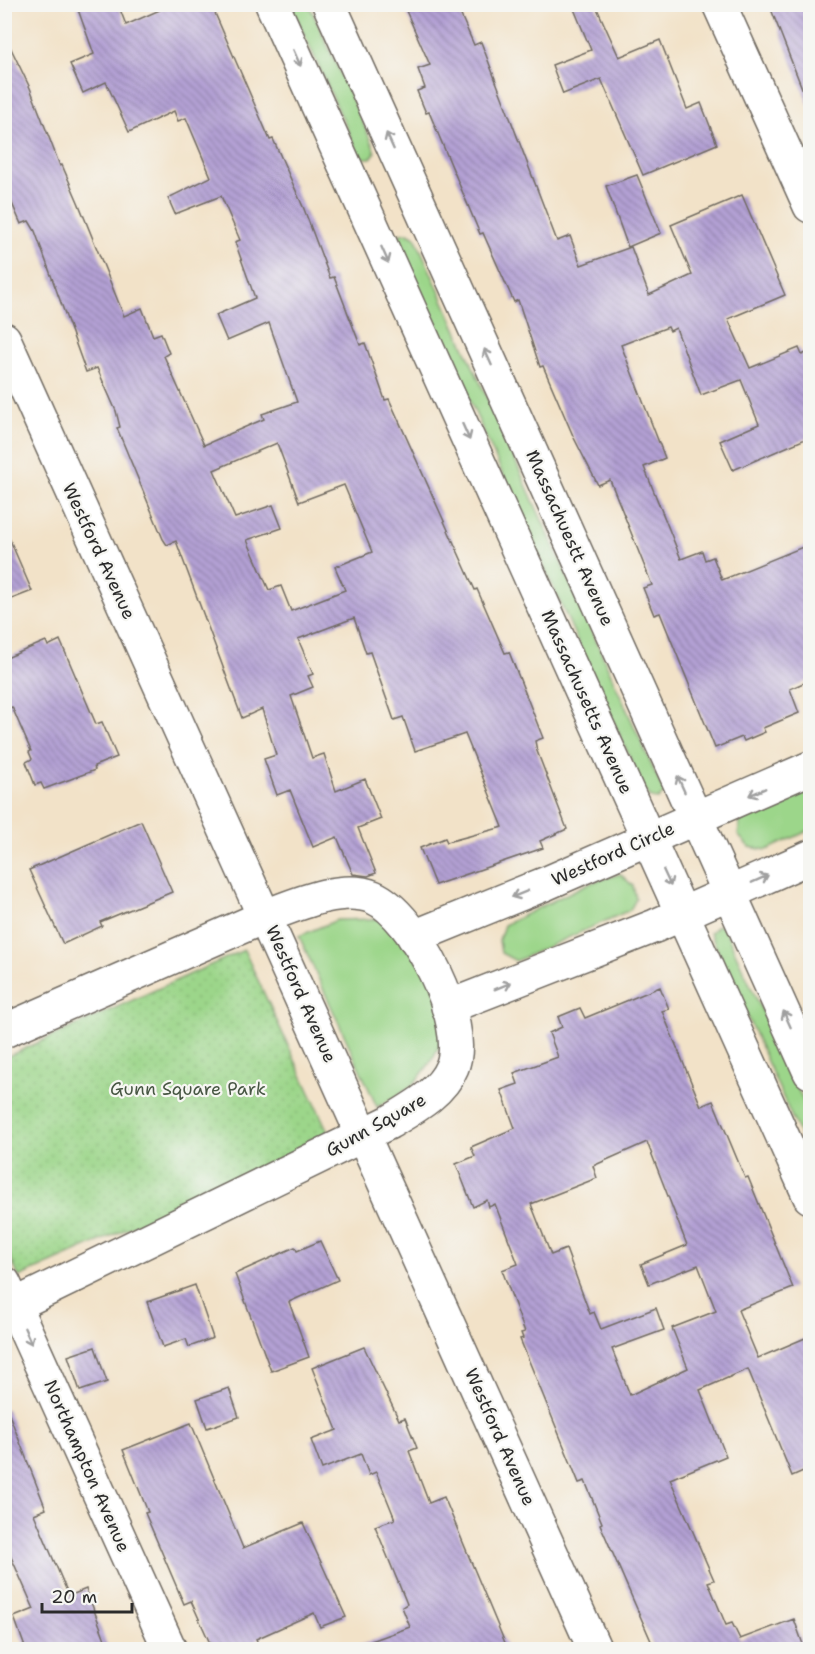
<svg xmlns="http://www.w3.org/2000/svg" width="815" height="1654" font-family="'Shantell Sans',sans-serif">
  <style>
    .grass { fill: #9cd68a; stroke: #64805a; stroke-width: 1.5 }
    .park { fill: url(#park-dots); stroke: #64805a; stroke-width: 1.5 }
    .building { fill: url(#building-back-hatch); fill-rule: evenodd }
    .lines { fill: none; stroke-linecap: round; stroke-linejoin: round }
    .minor-casing { stroke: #716b62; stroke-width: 36 }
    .minor { stroke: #fff; stroke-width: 33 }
    .oneway { stroke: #a0a0a0 }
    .labels { text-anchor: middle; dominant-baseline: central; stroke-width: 4.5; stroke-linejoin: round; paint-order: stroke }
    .street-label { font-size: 18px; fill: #2b2b2b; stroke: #f6f6f2 }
    .park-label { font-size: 18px; fill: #475643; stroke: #f6f6f2 }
  </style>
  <defs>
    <pattern id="park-dots" width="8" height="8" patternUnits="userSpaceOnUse" patternTransform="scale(1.5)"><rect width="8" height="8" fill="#9cd68a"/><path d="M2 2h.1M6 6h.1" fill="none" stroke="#87b877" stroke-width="1.8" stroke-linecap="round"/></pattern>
    <pattern id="building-back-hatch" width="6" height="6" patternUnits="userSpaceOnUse" patternTransform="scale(1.5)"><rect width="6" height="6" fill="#b3a0d4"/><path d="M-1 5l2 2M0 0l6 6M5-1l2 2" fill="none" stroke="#9283ac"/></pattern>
  </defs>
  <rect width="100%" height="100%" fill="#f6f6f2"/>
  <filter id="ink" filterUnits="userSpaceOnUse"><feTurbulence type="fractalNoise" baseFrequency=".0167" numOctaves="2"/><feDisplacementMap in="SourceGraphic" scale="12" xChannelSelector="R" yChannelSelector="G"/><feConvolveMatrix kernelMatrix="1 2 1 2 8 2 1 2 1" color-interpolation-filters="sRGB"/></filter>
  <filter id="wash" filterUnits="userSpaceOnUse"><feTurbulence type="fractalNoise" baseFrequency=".008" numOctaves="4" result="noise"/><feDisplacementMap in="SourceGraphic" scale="24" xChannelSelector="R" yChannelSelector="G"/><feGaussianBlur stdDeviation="1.35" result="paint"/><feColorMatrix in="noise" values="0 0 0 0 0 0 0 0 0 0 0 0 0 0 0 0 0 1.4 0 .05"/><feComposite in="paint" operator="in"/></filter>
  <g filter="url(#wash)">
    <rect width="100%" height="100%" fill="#f2e2c8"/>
    <!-- grass -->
    <g class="grass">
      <path d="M291,5H309L372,143L375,153L371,158H362L358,153Z"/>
      <path d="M408,233L415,237L660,784L664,793L658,799L651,798L643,787L399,243L400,234Z"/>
      <path d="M810,786V830L767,850L749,847L738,835L740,822L753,812Z"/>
      <path d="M620,874L633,886L636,899L630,910L516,961L501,953L499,940L504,925L587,884Z"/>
      <path d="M378,919C402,929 431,935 447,955C473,988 439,1059 412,1085C403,1094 388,1100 377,1107L299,936L337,920Z"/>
      <path d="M718,925L725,930L810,1116V1158L710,933Z"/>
    </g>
    <!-- park -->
    <path class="park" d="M244,950L331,1138L19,1277L5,1245L4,1058Z"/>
    <g id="blocks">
      <!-- building -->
      <g class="building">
        <path d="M76,4H118L126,25L173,4H211L270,140L273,139L304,209L330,278L334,277L360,345L365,343L385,400L389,399L475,590L477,589L505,653L509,652L543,738L535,741L537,751L567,829L540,841L543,848L435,885L420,848L445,838L447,842L503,827L465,734L415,751L403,717L394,720L370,652L366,653L354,618L298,639L313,674L308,676L313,687L291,696L312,758L324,754L336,791L365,779L381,819L358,828L376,873L368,876L353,874L337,837L313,847L290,790L277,795L264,759L276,755L262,709L242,718L176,541L167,545L163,539L117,428L120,427L116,411L97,368L86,372L35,231L29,221L21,224L4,185V34L30,88L60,166L62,165L78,202L124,316L142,308L153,336L161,333L169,353L164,356L204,445L264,419L262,414L297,402L269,323L227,341L216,315L255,298L235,242L240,240L221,196L175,214L168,198L211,177L186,118L178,121L174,111L129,132L106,82L83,93L70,64L94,54ZM277,443L299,502L344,485L372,552L335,567L345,590L291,611L281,586L269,590L247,540L282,528L273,505L235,518L214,470Z"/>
        <path d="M403,4H456L474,45L481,42L557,241L570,236L581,265L631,247L649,295L692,275L671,225L742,195L785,295L728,319L750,368L799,348L802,355L810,351V437L733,470L720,441L759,424L741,380L701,395L676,328L670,331L668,327L621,345L665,458L644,467L681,559L702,551L705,560L713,557L722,580L810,544V680L790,689L799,713L763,728L765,732L744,741L742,737L715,748L660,613L654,615L643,588L652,585L610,480L598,485L574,438L543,366L540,367L518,300L514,302L483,233L480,234L429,112L426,113L417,91L425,88L418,69L430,65Z"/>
        <path d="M572,4H595L619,57L660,40L687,109L701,103L717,144L643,175L601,79L563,94L552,65L591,50Z"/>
        <path d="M769,4H810V106H809Z"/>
        <path d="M637,175L661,233L628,247L606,186Z"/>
        <path d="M4,526L32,591L4,602Z"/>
        <path d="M60,640L96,724L102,722L117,757L94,766L95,770L44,789L41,783L35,785L26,762L32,759L29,752L31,751L12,707L4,710V659L46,641L48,646Z"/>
        <path d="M141,821L172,892L100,922L102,926L63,944L29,870Z"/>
        <path d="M660,987L669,1009L662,1011L701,1106L713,1101L745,1178L748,1177L793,1288L738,1310L758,1358L810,1336V1468L792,1476L748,1369L700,1390L726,1456L670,1479L714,1580L708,1582L726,1625L732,1623L740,1639L794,1619L805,1650H655L600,1524L602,1523L585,1481L579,1483L520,1339L523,1338L521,1333L525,1332L502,1270L518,1264L495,1204L489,1207L487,1200L473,1207L456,1164L475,1156L471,1147L515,1128L501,1090L518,1084L514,1073L558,1057L549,1033L562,1027L558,1017L580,1008L585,1018ZM647,1142L687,1245L641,1264L649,1284L698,1265L716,1311L672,1328L688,1368L630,1395L612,1349L664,1330L656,1308L601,1329L594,1312L590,1314L566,1249L551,1255L531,1204L597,1178L593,1166Z"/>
        <path d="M320,1241L338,1280L289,1302L309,1357L271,1371L235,1274L295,1247L297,1251Z"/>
        <path d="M195,1285L213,1338L189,1347L186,1339L163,1347L147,1302Z"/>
        <path d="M95,1347L107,1382L80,1391L68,1356Z"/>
        <path d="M364,1347L399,1420L405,1418L417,1448L409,1451L429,1503L444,1497L508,1650H356L355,1647L410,1627L402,1607L407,1604L375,1526L395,1519L376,1472L369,1475L361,1454L322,1469L311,1440L337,1430L312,1368Z"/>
        <path d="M229,1388L239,1417L207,1428L197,1399Z"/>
        <path d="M4,1409H7L46,1509L34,1514L69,1596L86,1589L109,1650H26L14,1617L34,1609L4,1541Z"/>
        <path d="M191,1423L243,1548L303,1523L346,1617L320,1627L314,1613L256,1639L261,1650H213L191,1601L184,1604L145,1513L148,1512L123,1450Z"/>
      </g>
    </g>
  </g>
  <g filter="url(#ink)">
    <use href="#blocks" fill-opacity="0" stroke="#716b62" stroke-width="1.5"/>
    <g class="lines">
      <!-- minor casing -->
      <g class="minor-casing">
        <g id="minor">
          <path d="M272,4L810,1197"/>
          <path d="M329,4L810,1072"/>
          <path d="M719,4L810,206"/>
          <path d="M4,339L595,1650"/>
          <path d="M414,937L547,883L810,768"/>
          <path d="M448,1007L655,926L810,857"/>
          <path d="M4,1031L266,916C295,905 342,884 373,897C415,915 470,1023 452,1067C441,1094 411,1109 388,1123L15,1305"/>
          <path d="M4,1283L170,1650"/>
        </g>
      </g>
      <!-- minor -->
      <use href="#minor" class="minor"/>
    </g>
    <!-- one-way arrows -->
    <defs><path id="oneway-shaft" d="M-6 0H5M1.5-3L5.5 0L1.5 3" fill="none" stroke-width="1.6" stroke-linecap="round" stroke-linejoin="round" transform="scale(1.5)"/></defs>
    <g class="oneway">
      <use href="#oneway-shaft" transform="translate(297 58) rotate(66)"/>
      <use href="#oneway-shaft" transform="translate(390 141) rotate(-114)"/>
      <use href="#oneway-shaft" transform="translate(385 255) rotate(66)"/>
      <use href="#oneway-shaft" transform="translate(488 357) rotate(-114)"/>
      <use href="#oneway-shaft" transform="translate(466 432) rotate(66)"/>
      <use href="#oneway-shaft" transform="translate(681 784) rotate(-114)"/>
      <use href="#oneway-shaft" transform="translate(757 792) rotate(156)"/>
      <use href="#oneway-shaft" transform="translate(667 878) rotate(65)"/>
      <use href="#oneway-shaft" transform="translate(760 879) rotate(-24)"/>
      <use href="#oneway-shaft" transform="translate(520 894) rotate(158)"/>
      <use href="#oneway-shaft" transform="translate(503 986) rotate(-22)"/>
      <use href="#oneway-shaft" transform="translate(787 1019) rotate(-114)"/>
      <use href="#oneway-shaft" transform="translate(28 1336) rotate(66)"/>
    </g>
  </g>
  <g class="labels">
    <!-- street labels -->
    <g class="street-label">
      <text transform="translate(570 538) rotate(66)">Massachuestt Avenue</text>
      <text transform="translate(99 551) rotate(65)">Westford Avenue</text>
      <text transform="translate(587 702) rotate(66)">Massachusetts Avenue</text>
      <text transform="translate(613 854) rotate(-24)">Westford Circle</text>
      <text transform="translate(301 994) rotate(66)">Westford Avenue</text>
      <text transform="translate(376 1125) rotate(-29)">Gunn Square</text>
      <text transform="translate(500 1437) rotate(66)">Westford Avenue</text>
      <text transform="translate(87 1466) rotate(66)">Northampton Avenue</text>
    </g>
    <!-- park labels -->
    <g class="park-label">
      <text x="188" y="1089">Gunn Square Park</text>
    </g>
  </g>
  <!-- margin -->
  <rect width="815" height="1654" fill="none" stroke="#f6f6f2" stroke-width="24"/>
  <!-- scale -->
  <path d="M42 1603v9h90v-9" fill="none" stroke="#2b2b2b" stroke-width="3"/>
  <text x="51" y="1603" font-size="18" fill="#2b2b2b" stroke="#f6f6f2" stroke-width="4.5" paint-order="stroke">20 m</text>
</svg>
